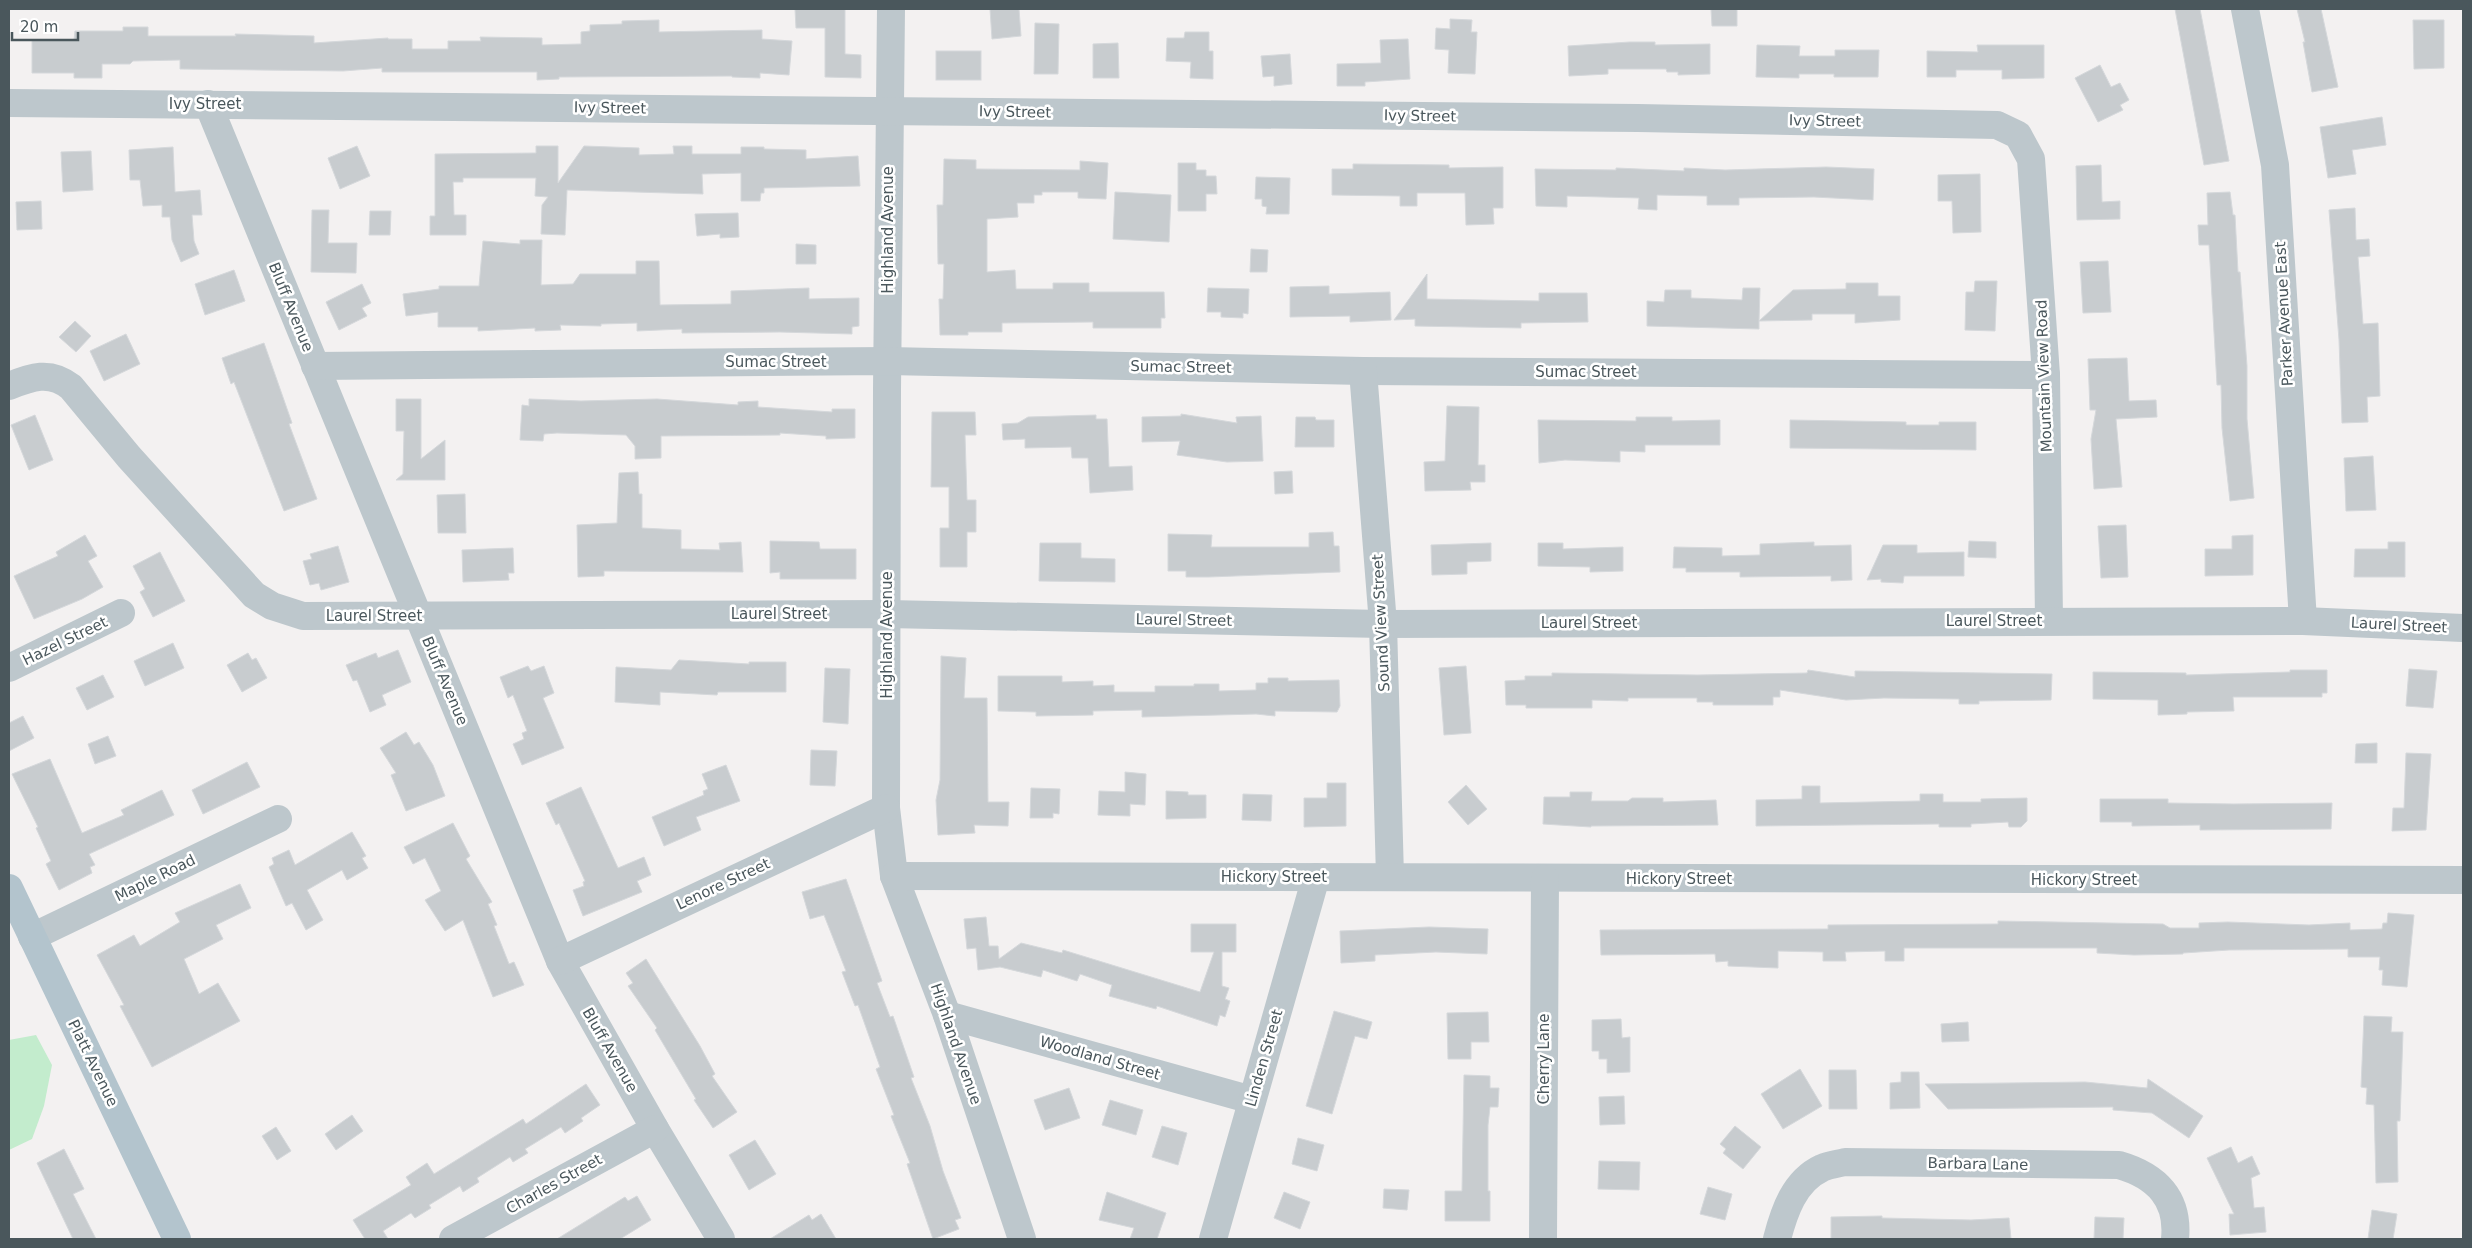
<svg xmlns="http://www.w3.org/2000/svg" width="2472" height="1248" font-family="'DejaVu Sans',sans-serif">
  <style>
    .green { fill: #c3eccd }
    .building { fill: #c8cccf; stroke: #d5d8db }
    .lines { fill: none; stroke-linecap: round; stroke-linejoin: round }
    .minor { stroke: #bdc7cc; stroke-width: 28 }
    .major { stroke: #b3c4cd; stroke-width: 28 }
    .labels { text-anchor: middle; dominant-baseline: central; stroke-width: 5; stroke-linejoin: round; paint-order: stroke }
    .street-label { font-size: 15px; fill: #4a575c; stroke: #fff }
  </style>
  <rect width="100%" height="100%" fill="#f3f1f1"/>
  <!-- green -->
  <path class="green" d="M36,1035L52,1065L44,1106L32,1139L9,1150V1040Z"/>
  <!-- building -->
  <g class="building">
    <path d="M795,9H845V54L861,55V78L825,77V28H796Z"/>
    <path d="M990,9H1019L1021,36L992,39Z"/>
    <path d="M1711,9H1737V26H1712Z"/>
    <path d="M2175,9H2200L2229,161L2204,165Z"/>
    <path d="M2297,9H2321L2338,87L2312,92L2303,42H2305Z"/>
    <path d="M1450,19L1472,20L1471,32H1477L1475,74L1448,73L1449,50L1435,49L1436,28L1450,29Z"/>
    <path d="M659,20V32L762,30V39L792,41L789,75L760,73V78L732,77V76L559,77V79L537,80V72H382V68L343,71L180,69V60L133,61L130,64H102V78H74V73H32V40H74L75,31H123V27H148V36H236L235,34L314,36V43L388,38V39H412V49H448V41H481L480,37L542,38V45L581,44V32L590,31V25L622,24V21Z"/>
    <path d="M2413,20H2444V68L2414,69Z"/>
    <path d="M1035,23L1059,24L1058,74H1034Z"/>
    <path d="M1185,32H1209V51H1213V79L1190,78L1191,62L1166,61L1167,38H1184Z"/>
    <path d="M1408,39L1410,79L1365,82V86H1337V64L1381,63L1380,40Z"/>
    <path d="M1630,42H1655V45L1710,44V74L1678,75V72H1667L1666,69H1608V74L1569,76L1568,46Z"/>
    <path d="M1118,43L1119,78H1093V44Z"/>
    <path d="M1757,45L1800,46L1799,56H1835V50H1879L1878,77H1834V74H1799V78L1756,77Z"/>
    <path d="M1977,45H2044V78L2002,79V70H1956V77H1927V51L1978,52Z"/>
    <rect x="936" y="51" width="45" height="29"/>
    <path d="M1290,54L1292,84L1274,86V76L1263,77L1261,56Z"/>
    <path d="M2100,65L2111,87L2120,83L2129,100L2120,105L2123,110L2098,122L2075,78Z"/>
    <path d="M2382,117L2386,145L2352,150L2356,174L2328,178L2320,127Z"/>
    <path d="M357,146L370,176L340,189L328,158Z"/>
    <path d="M536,146H558V183L584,146L639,148V155L674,154L673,146H692V154H741V147H764V149L806,150V159L858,156L860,186L764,188V193H761L760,201H741V173L702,174L703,194L567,190L565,235L541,234L542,205L548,197L535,196L536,178H463V182H453L454,215H466V235H430V216H435V154L536,153Z"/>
    <path d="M173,147L175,192L200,190L202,215H192L194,241L199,254L181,262L172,240L170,217H162V205L143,206L140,180H130L129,150Z"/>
    <path d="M91,151L93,190L63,192L61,152Z"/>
    <path d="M944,159L976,160V169L1080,170V161L1108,163L1106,199L1078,198V192H1042V195H1034V203H1017L1018,217L987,219V272L1015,270L1016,289H1053V283H1089V292H1164L1165,318H1161V328H1093V322L1002,323V332H968V335H940L939,299H943L944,264H938L937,205H943Z"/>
    <path d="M1178,163H1196V170H1206V176H1216L1217,194H1206V211H1178Z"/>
    <path d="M1353,164L1449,165V168L1503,167V208H1493L1494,224L1466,225L1465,193H1417V206H1400V196L1332,195V169H1353Z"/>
    <path d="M2101,165L2102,202L2120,201V219L2077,220L2076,166Z"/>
    <path d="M1826,167L1874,169L1873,200L1814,197L1739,198V205H1707V196L1657,195V210L1638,209L1639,198L1567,196V207L1536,206L1535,169L1616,170V168L1684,171V168L1725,170Z"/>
    <path d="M1980,174L1981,232L1953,233L1952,201H1938V175Z"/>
    <path d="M1256,177L1290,178L1289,214H1266L1267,207L1262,206V199H1255Z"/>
    <path d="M1115,192L1171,195L1169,242L1113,239Z"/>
    <path d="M2230,192L2233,215H2235L2238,272H2240L2247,366V419L2254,498L2230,501L2222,428L2221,385H2217L2209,245H2199L2198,225H2208L2207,193Z"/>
    <path d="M41,201L42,229L17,230L16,202Z"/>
    <path d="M2355,208L2356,240L2369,239L2370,256L2358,257L2363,324L2378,323L2380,396L2367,397L2368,422L2342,423L2339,340L2329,210Z"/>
    <path d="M312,210H329L328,243H357L356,273L311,272Z"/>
    <path d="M370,211H391L390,235H369Z"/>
    <path d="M738,213L739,237L720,238V234L697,236L695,214Z"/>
    <path d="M520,240H542L541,285L573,284L580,274H636V261H659L660,305L731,304V291L809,288V299L859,298V326L852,327V334L780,332L682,333V329L637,331V323L601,324V326L560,325L561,330L535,331V328L478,331V327H438V312L406,316L403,294L439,289V286H479L483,241L520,244Z"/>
    <path d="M796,244L816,245V264H796Z"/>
    <path d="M1251,249L1268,250L1267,272H1250Z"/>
    <path d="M2108,261L2111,312L2083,313L2080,262Z"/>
    <path d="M234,270L245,301L205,315L195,284Z"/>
    <path d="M1427,274V299L1539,301V293H1587L1588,322L1521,323V328L1415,326V319L1394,320Z"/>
    <path d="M1975,281H1997L1995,331L1965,330L1966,292H1974Z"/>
    <path d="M1846,283H1878V296H1900V320L1855,323V314H1812V320L1759,321V329L1647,326V301L1664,302L1665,290H1691V298L1742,300L1743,288H1760L1759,321L1793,290L1846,289Z"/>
    <path d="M362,284L371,303L362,308L367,316L339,330L326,302Z"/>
    <path d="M1329,286V294L1390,292L1391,320L1350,322V316L1290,317V287Z"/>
    <path d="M1208,288L1249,289L1248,314L1243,313V318L1221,317V312H1207Z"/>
    <path d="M75,321L91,336L76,352L59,337Z"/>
    <path d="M126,334L140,364L104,381L90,351Z"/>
    <path d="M264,343L292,423L289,424L317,499L284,511L234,382L231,384L222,358Z"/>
    <path d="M2127,358L2129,401L2156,400L2157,417L2116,419L2122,487L2094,489L2091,439L2096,410H2090L2088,359Z"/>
    <path d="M396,399H421V459L445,440V480H396L403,474L404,431H396Z"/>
    <path d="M529,399L581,401L657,399L738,405V402L758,401V407L832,412V409H855V438L826,439V436L780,433V435L661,436V458L635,459V446L626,435L557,433L544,434L543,441L520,440L522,405L529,406Z"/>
    <path d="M1447,406L1479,407L1478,465H1485V482H1470L1471,490L1425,491L1424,462L1445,461Z"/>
    <path d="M932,412H975L976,435H965L967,500H976V532H967V567H940V528H949V487H931Z"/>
    <path d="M1181,414L1237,423L1236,417L1261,416L1263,461L1227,462L1177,455L1180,441L1142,442V417L1181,416Z"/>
    <path d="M35,415L53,460L29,470L11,425Z"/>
    <path d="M1096,415V419H1107L1109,467L1132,466L1133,490L1090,493L1088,458H1072L1071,447L1025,448V439L1003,440L1002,424L1018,423L1028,417Z"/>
    <path d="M1296,417H1315L1316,420H1334V447H1295Z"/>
    <path d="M1636,417H1672V421L1720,420V445H1645V452L1620,451V462L1565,460L1539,463L1538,420L1636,421Z"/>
    <path d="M1790,420L1906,422V425H1939V422H1976V450L1790,448Z"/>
    <path d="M2373,456L2376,510L2346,511L2344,458Z"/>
    <path d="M1292,471L1293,493L1275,494L1274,472Z"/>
    <path d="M638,472L639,494H642V528L681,530V549L720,550L719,543L741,542L743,572L604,571V576L578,577L577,525L617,523L619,473Z"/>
    <path d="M465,494L466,533H438L437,495Z"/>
    <path d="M2126,525L2128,577L2101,578L2098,526Z"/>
    <path d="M1333,532L1334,546H1339L1340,572L1209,577H1186V571H1168V534L1212,535L1211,547H1309V533Z"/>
    <path d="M85,535L97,556L88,561L103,587L82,599L34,619L14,576L58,556L56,552Z"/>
    <path d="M2253,535V575L2205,576V549H2232V536Z"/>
    <path d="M770,541L819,542L820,549H856V579H780V572L770,573Z"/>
    <path d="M1969,541L1996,542V558L1968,557Z"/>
    <path d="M1814,542V546L1851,545L1852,580L1831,581V576L1740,577V572H1686V568H1673L1674,547L1722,548V556L1760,555V544Z"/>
    <path d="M2388,542H2405V577H2354L2355,549H2388Z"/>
    <path d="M1040,543H1081V558L1115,559V582L1039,581Z"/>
    <path d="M1491,543V561L1467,562V574L1432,575L1431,545Z"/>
    <path d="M1538,543H1563V549L1623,547V571L1590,572V567L1538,566Z"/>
    <path d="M1883,545H1917V553L1964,552V576H1904L1903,583L1881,582V579L1867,580Z"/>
    <path d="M338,546L349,582L321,590L319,583L310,585L303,561L312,559L310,554Z"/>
    <path d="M513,548L514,573H508L509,580L463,582L462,550Z"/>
    <path d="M160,552L185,601L153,617L140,592L145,589L133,566Z"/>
    <path d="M173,643L184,668L145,686L134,661Z"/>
    <path d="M398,650L411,682L382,695L386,705L370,712L357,680L353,681L346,665L376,653L378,658Z"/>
    <path d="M248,653L252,660L256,658L267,678L242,692L227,665Z"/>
    <path d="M941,656L966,658L964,698H987L988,802H1009L1008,826L974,825L975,833L938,835L936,800L940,780Z"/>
    <path d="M679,660L749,664V662H786V692H718L717,695L660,692V705L615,702L616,667L671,670Z"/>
    <path d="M528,666L531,671L544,666L554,693L543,698L564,748L522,765L513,744L524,739L522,733L527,731L513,695L508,698L500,677Z"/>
    <path d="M1466,666L1471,733L1444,735L1439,668Z"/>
    <path d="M825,668L850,669L848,724L823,722Z"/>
    <path d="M2409,669L2437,671L2433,708L2406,706Z"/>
    <path d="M1808,670L1855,677V671L2052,674L2051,700L1979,701V704H1959V699L1884,698L1846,700L1780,690V697H1773V705H1713V702H1697V698H1628V701L1592,700V708H1526V705H1506L1505,681L1525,680V676H1552V673L1697,675L1807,673Z"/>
    <path d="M2290,670H2327V693H2322V697H2233L2234,711L2187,712V714L2158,715V700L2093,699V672L2186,673V675L2290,672Z"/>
    <path d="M103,675L114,697L87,710L76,688Z"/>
    <path d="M998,676H1062V682L1093,681V686L1114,685V692H1155V686H1194V684H1219V691L1256,690V683H1268V678H1288V681L1339,680L1340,706L1337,712L1275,711V716L1256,714L1142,717V710L1093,711V715L1036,716V712L998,711Z"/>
    <path d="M23,716L34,738L9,751V723Z"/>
    <path d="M406,732L414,745L419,742L433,765L445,796L406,811L391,775L396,773L380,748Z"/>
    <path d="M108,736L116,756L95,764L88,744Z"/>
    <path d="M2377,743V763H2355L2356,744Z"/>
    <path d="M811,750L837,751L835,786L810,785Z"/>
    <path d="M2406,753L2431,754L2426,830L2392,831L2393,808H2404Z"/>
    <path d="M50,759L82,833L124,815L121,810L162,790L174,815L89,854L95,865L90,867L92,873L59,890L46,864L51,861L36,828L38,827L12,774Z"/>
    <path d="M247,762L260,787L203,814L192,790Z"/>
    <path d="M726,765L740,801L696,817L701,830L664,846L652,817L704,795L703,791L708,789L702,774Z"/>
    <path d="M1125,772L1146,774L1145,805L1130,804V816L1098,815L1099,791L1125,792Z"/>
    <path d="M1327,783H1346V826L1304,827V798H1327Z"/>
    <path d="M1466,785L1487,809L1468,825L1448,802Z"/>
    <path d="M1802,786H1820V803L1920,801V794H1943V802H1981V799L2027,798V821L2021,827H2009L2008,822L1971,824V827H1939V824L1756,826V800L1802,799Z"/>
    <path d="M581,787L618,868L644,857L651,875L637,881L642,892L583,916L573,890L584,886L583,882L585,881L559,823L556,825L546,803Z"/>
    <path d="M1031,788L1060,789L1059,814L1053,813V818H1030Z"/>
    <path d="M1166,791L1188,792V795H1206V818L1166,819Z"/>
    <path d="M1570,792H1592L1591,801H1628L1632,798H1663V802L1716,800L1718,825L1591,826V827L1543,824L1544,797H1570Z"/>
    <path d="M1243,794L1272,795L1271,821L1242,820Z"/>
    <path d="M2100,799H2168V803L2233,804L2332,803L2331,829L2200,830V825L2132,826V822H2100Z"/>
    <path d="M453,823L470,856L466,859L492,902L488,904L497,925L494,926L509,964L514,962L524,985L493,997L463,920L445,931L425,900L441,891L425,858L413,864L404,847Z"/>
    <path d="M352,832L366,856L362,858L368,868L347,880L342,870L307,890L323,920L306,930L292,903L286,906L269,867L274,864L272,858L289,850L295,865Z"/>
    <path d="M846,879L882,981L877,983L890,1017L893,1016L914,1077L911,1078L930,1126L943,1171L961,1218L955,1220L959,1229L933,1239L907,1164L910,1163L891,1116L894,1115L876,1069L880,1067L858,1005L855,1006L842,972L846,971L824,915L810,919L802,892Z"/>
    <path d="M240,884L251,908L216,925L223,939L184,959L199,994L218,983L240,1021L152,1067L120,1006L124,1005L97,955L134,935L140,946L180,922L175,913Z"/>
    <path d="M2388,913L2414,915L2407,987L2382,985L2383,970H2379L2380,957H2348V949L2229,950L2183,953V954L2134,955L2097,953V948H1904V961H1885V951L1845,952L1846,961H1823V952L1778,951V968L1728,966V961L1716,962L1715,954L1601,955L1600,930L1828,929V925L1998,924V921L2163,924L2170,928H2199V923L2228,922L2309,925L2350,923V930L2382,929L2383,923H2387Z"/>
    <path d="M986,917L989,946H998L999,959L1021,943L1062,953L1063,950L1200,992L1214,952H1191V924H1236V952H1222V986L1229,988L1225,999L1230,1001L1225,1017L1220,1015L1217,1026L1157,1006L1156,1009L1109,996L1112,985L1080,974L1077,981L1043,970L1041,977L1000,967L978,970L976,948L967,949L964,919Z"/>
    <path d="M1429,927L1488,929L1487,954L1436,952L1375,955V961L1341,963L1340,931Z"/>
    <path d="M646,959L700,1046L715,1074L712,1076L737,1112L713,1128L694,1100L696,1099L655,1030L657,1028L628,986L633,983L626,973Z"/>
    <path d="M1334,1011L1372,1022L1367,1039L1355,1036L1332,1114L1306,1106Z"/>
    <path d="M1488,1012L1489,1042H1471V1059H1448L1447,1013Z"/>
    <path d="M2364,1016L2392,1017L2391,1032H2403L2400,1121H2397L2398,1182L2376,1183L2374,1105L2366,1104L2367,1088L2361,1087Z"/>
    <path d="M1621,1019L1622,1038L1630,1037V1072L1607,1073V1059H1599V1051H1592V1020Z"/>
    <path d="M1968,1022L1969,1041L1942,1042L1941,1024Z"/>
    <path d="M1800,1069L1822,1106L1783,1129L1761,1094Z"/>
    <path d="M1829,1070H1856L1857,1109H1829Z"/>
    <path d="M1901,1072H1919L1920,1108L1890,1109V1083L1901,1082Z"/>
    <path d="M1464,1075L1490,1076V1088H1499L1498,1107H1490L1488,1125V1191H1490V1221H1445V1191H1462Z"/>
    <path d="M2148,1079L2203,1116L2189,1138L2152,1113L2113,1110V1107L1948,1109L1925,1084L2085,1082L2147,1088Z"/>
    <path d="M586,1084L600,1105L581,1118L583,1121L565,1133L561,1127L525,1149L528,1153L513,1162L510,1157L477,1178L479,1182L463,1192L460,1186L429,1205L431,1208L415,1218L411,1213L383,1231L388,1239H365L353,1220L411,1185L406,1177L427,1163L434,1174L523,1119L526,1124Z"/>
    <path d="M1069,1088L1080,1118L1045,1130L1034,1100Z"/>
    <path d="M1624,1096L1625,1124L1600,1125L1599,1097Z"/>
    <path d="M1110,1100L1143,1110L1136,1135L1102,1125Z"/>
    <path d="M352,1115L363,1131L336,1150L325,1134Z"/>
    <path d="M1162,1126L1187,1133L1178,1165L1152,1157Z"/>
    <path d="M1735,1126L1761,1147L1743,1169L1723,1153L1726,1149L1720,1144Z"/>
    <path d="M276,1127L291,1151L277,1160L262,1136Z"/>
    <path d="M1298,1138L1324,1145L1317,1171L1292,1164Z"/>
    <path d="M755,1140L776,1174L749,1190L729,1155Z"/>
    <path d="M2231,1147L2238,1163L2252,1156L2260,1174L2251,1178L2254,1208L2264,1207L2266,1232L2230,1235L2229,1214H2234L2207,1158Z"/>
    <path d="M64,1149L84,1189L73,1194L96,1239H73L37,1163Z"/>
    <path d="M1599,1161L1640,1162L1639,1190L1598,1189Z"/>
    <path d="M1708,1187L1732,1194L1725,1220L1700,1214Z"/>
    <path d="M1384,1189L1409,1190L1407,1210L1383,1208Z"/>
    <path d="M1107,1192L1166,1213L1157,1239H1130L1134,1228L1099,1220Z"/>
    <path d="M1284,1192L1310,1202L1300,1229L1274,1218Z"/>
    <path d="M637,1196L651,1220L620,1239H557L625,1197L628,1201Z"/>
    <path d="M2372,1210L2397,1214L2393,1239H2368Z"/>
    <path d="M821,1214L836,1239H770L809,1215L812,1220Z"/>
    <path d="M1882,1216V1218L1971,1220L2009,1218L2011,1239H1831V1217Z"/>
    <path d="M2095,1217L2124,1218L2123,1239H2094Z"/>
  </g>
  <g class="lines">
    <!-- minor -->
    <g class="minor">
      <path d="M891,9L887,389L886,808L894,876L947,1015L1022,1239"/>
      <path d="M2245,9L2275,165L2303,621"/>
      <path d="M9,103L1638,118L1997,125L2018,135L2031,159L2046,375L2049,621"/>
      <path d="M208,104L560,961L655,1129L721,1239"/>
      <path d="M315,366L888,361L1363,371L2046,375"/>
      <path d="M1363,371L1383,624L1390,877"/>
      <path d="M9,386C31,377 50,370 71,387L129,457L254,595L272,606L303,616L887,614L1383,624L2303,621L2463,628"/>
      <path d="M9,668L121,613"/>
      <path d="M894,876L2463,880"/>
      <path d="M32,937L278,819"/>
      <path d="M560,961L886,808"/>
      <path d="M947,1015L1252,1100"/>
      <path d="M453,1239L655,1129"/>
      <path d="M1213,1239L1316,877"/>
      <path d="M1543,1239L1545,879"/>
      <path d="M1777,1239C1784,1212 1794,1181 1822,1168C1829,1165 1837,1164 1845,1162L2119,1165C2157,1176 2179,1199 2175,1239"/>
    </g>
    <!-- major -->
    <path class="major" d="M9,888L177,1239"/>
  </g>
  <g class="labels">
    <!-- street labels -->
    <g class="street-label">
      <text x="205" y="104">Ivy Street</text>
      <text transform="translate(610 108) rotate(1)">Ivy Street</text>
      <text transform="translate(1015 112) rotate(1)">Ivy Street</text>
      <text transform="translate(1420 116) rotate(1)">Ivy Street</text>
      <text transform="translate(1825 121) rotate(1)">Ivy Street</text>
      <text transform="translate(888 230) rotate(-90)">Highland Avenue</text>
      <text transform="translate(291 307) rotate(68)">Bluff Avenue</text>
      <text transform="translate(2284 314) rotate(-93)">Parker Avenue East</text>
      <text x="776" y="362">Sumac Street</text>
      <text transform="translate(1181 367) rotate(1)">Sumac Street</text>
      <text x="1586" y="372">Sumac Street</text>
      <text transform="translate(2044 376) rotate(-92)">Mountain View Road</text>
      <text x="779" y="614">Laurel Street</text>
      <text x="374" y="616">Laurel Street</text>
      <text transform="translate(1184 620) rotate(1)">Laurel Street</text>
      <text x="1994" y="621">Laurel Street</text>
      <text transform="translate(1381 623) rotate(-93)">Sound View Street</text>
      <text x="1589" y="623">Laurel Street</text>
      <text transform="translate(2399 625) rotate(3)">Laurel Street</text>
      <text transform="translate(887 635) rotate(-90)">Highland Avenue</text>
      <text transform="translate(65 641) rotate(-26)">Hazel Street</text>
      <text transform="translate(445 681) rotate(67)">Bluff Avenue</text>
      <text x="1274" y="877">Hickory Street</text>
      <text transform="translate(155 878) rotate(-26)">Maple Road</text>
      <text x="1679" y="879">Hickory Street</text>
      <text x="2084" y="880">Hickory Street</text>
      <text transform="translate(723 884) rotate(-25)">Lenore Street</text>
      <text transform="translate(956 1044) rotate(71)">Highland Avenue</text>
      <text transform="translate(610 1050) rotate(60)">Bluff Avenue</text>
      <text transform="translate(1100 1058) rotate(16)">Woodland Street</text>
      <text transform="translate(1264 1058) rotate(-74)">Linden Street</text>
      <text transform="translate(1544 1059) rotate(-90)">Cherry Lane</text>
      <text transform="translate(93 1063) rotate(64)">Platt Avenue</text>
      <text transform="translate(1978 1164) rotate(1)">Barbara Lane</text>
      <text transform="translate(554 1184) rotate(-29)">Charles Street</text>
    </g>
  </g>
  <!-- border -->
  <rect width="2472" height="1248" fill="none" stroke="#4a575c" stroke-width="20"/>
  <!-- scale -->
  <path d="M12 32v8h66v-8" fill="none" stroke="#4a575c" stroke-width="2.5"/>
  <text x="20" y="32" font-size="15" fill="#4a575c" stroke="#ffffff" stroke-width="4" paint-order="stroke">20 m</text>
</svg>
